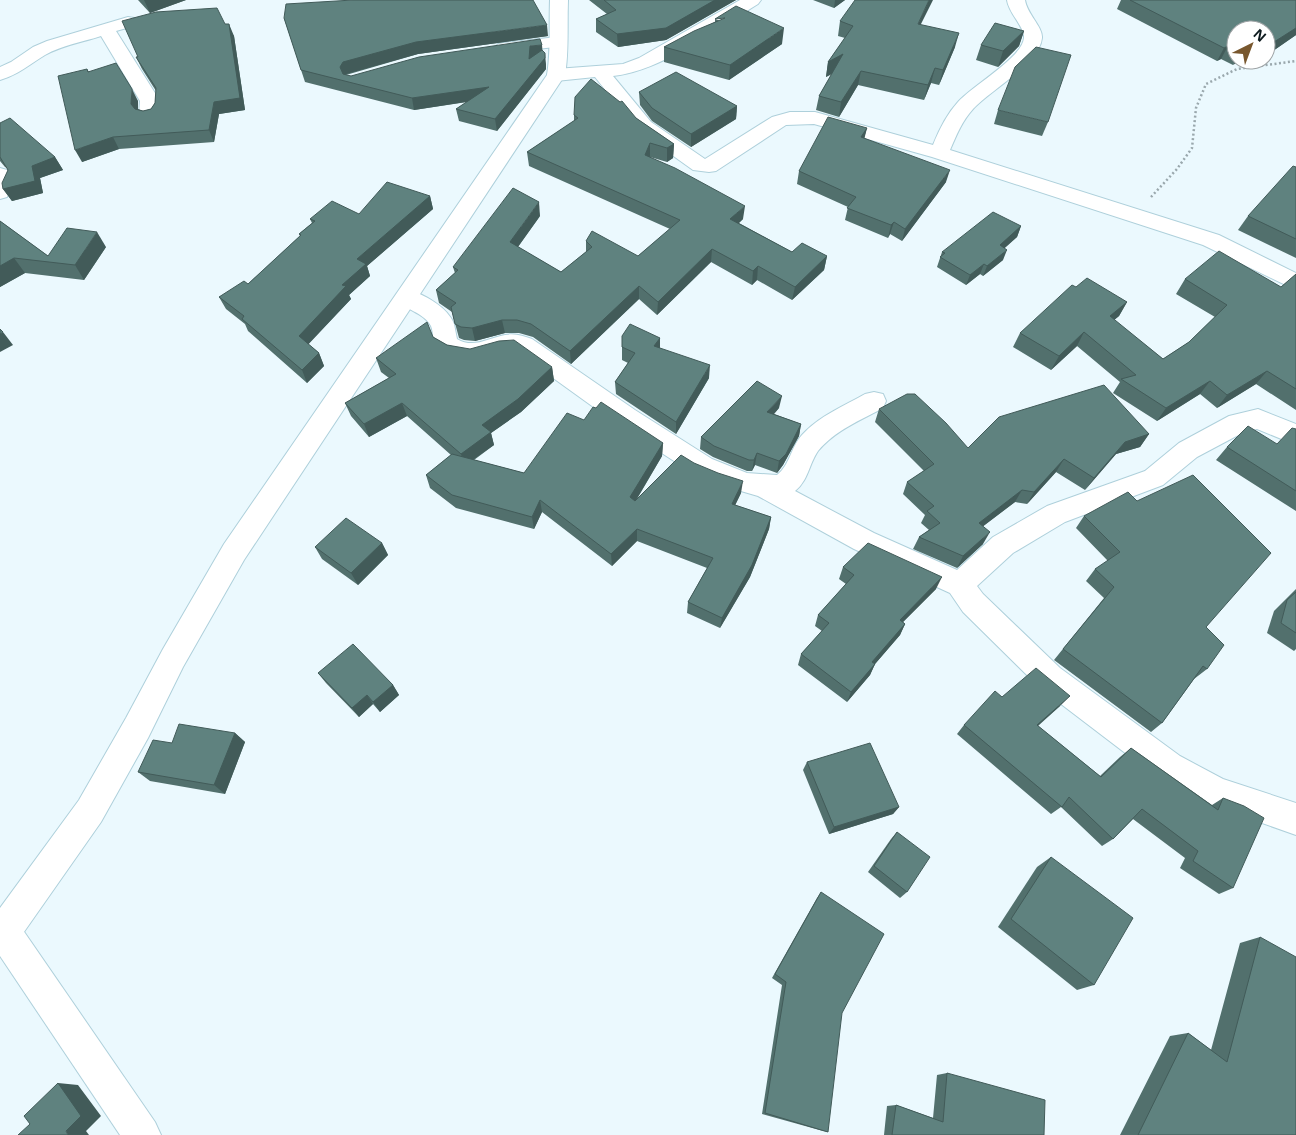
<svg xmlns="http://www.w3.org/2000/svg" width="1296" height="1135" font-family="'Open Sans',sans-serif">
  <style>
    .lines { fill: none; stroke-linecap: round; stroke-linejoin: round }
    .street-casing { stroke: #aed0db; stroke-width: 2 }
    .secondary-casing { stroke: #aed0db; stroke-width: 2 }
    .path { stroke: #9aa8ad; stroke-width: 2.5; stroke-dasharray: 2 2.5; stroke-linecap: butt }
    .street { fill: #fff; fill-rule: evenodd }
    .secondary { fill: #fff; fill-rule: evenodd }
    .wall { fill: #52706d }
    .shaded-wall { fill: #425b59 }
    .building { fill: #5f827f; stroke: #425b59 }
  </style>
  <rect width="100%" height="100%" fill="#ebf9fe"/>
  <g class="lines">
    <!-- street casing -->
    <g class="street-casing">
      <g id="street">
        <path d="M740,0H761L758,4C718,29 661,71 613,76L651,122L705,159L772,117L790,112H815L933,145C939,130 947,114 958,102C972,86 1022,58 1024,38C1025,27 1009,14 1007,0H1025C1027,14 1043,27 1042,38C1040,63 989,91 973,109C962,121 956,136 950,150L1219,235L1296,273V290L1203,245L932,157L814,124L786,125L716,171L709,172L693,170L637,130L595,77L556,81L549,79L547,75L549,71L556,69L623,64L639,58Z"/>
        <path d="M128,17L134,18L137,22L134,26L116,31L160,101L159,115L156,119L149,121L142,119L139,115L140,101L101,36C83,42 62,45 45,55C30,64 18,75 0,80V67L11,62L33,47L47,41Z"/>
        <path d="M557,37L563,38L566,42L563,46L504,53L498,52L495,48L498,44L504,43Z"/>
        <path d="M0,168L7,170L14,183L7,197L0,199Z"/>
        <path d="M407,289C423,294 448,307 454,324C455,329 456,334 457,339C474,349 488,338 505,335C515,333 523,336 532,339L635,410L712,459L747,473L777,475C790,465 791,447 802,435C819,416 844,406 865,394L874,392L883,394L886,401L883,408C861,420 834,431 818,451C809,464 808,481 795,491L874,533L957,570L993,537L1047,506L1145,471L1179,443L1229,416L1258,409L1296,424V445L1257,429L1244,432L1197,457L1163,485L1065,522L1013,553L977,586L983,594L1060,668L1180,756L1223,779L1296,803V835L1205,803L1158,778L1040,688L963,612L950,593L854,549L758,496L717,484L694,474L617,424L517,352C494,348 483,367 453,358C447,356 440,353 437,348C432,342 434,333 431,326C424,312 403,310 396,297L399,291Z"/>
        <path d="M4,915L16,920L155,1122L161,1135H120L0,956V917Z"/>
      </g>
    </g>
    <!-- secondary casing -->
    <g class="secondary-casing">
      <path id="secondary" d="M550,0H568C567,24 569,52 565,75L244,560L183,667L148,738L101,822L12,949L0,954V908L79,800L126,718L163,649L224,544L547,75C551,52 549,24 550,0Z"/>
    </g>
    <!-- path -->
    <path class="path" d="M1151,197L1177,169L1192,148L1196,108L1206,84L1237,69L1296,61"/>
    <!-- street -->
    <use href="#street" class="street"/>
    <!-- secondary -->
    <use href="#secondary" class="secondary"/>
  </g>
  <!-- wall -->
  <g class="wall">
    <path d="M138,0H186L150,13Z"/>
    <path d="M589,0H736L666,40L618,47L596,32V19L607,14Z"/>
    <path d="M813,0H845L834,8Z"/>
    <path d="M1121,0H1296V35L1267,55H1266V30H1236V60L1233,65L1221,59L1217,61L1117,9Z"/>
    <path d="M284,18L548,36L418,54L346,75L351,76L542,45V50L546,65V69L497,131L459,121L456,109L467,102L414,110L305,82Z"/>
    <path d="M715,19L782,44L729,80L664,62V47L715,22Z"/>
    <path d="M840,21L921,25L955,47L939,85L931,83L924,100L858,85L839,117L816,110L819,96L832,74L826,77L828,62L845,38L838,36Z"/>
    <path d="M225,24L234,36L245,110L219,114L214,142L119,149L82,162L87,69L89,72L138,101V109L143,111L151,109L155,103L156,91L142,69L136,57Z"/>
    <path d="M1024,31L1019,46L998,67L976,60L981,45Z"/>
    <path d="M639,92L737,106L736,119L691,147L652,121L640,105Z"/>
    <path d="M998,110L1048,122L1042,136L994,124Z"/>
    <path d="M574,115L636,118L674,144L673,158L667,162L650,157L743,219L739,223L792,252L827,256L824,270L792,300L757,280L752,285L711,262L657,315L639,299L571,364L533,337L519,333H505L475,341L464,340L459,338L452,312L439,303L436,290L455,273L453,267L540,216L518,247L561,272L586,252V241L638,256L670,229L529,166L527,152L574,121Z"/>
    <path d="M0,123L55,157L63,170L40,178L43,193L12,201L3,189L8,170L7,168L5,167L0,161Z"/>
    <path d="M867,128L864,138L946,182L902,241L890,234L888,238L845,220L848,207L797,184L799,171Z"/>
    <path d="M1296,167V258L1238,230L1248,216Z"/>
    <path d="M430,196L433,209L367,266L370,276L349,295L351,299L308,344L319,353L324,366L307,383L248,331L245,324L226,309L219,297L248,284L300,236L299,234L312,223L310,219L359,214Z"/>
    <path d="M0,221L48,256L106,247L84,280L25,273L0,287Z"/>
    <path d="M1021,226L1017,237L1004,248L1003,260L983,276L980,274L966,285L937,267L942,252Z"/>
    <path d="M1296,274V410L1256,384L1217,408L1200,394L1157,421L1113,393L1120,382L1077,346L1051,370L1013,347L1020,333L1076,287L1127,302L1119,316L1114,320L1163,359L1189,342L1215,317L1176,294L1185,279L1281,287Z"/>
    <path d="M622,336L660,338V348L709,378L676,434L616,394L615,382L628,363L622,360Z"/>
    <path d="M433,337L447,345L552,367L554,381L521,412L491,433L494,445L474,460L524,473L584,420L663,443L662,456L637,499L741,493L735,505L771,517L769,529L750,577L720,628L687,613L688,602L707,568L637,541L612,566L542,512L534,529L456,508L430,488L426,475L451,455L407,416L369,437L351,416L345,403L389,378L381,372L376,358Z"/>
    <path d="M779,408L774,414L801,424L799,436L783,465L777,473L755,465L752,471H747L713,457L700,449L701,437Z"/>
    <path d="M879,409L968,448L1149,434L1140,447L1116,454L1085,490L1056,472L1027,504L1015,502L983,526V544L957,568L913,549L919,537L929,530L921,523L925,515L903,494L907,482L924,471L875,422Z"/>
    <path d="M1296,429V511L1216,460L1227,447L1277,444Z"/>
    <path d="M1084,516L1206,627L1207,669L1194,679L1162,723L1151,732L1054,660L1104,598L1086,581L1095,569L1108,561L1076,528Z"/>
    <path d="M382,543L388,555L358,585L322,559L315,547Z"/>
    <path d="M843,567L936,589L903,622L905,624L900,635L875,664L870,675L847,702L798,665L801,654L822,631L815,626L818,615L846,584L839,579Z"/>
    <path d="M1296,589V649L1294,651L1267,633L1274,611Z"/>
    <path d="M318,673L393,685L399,695L380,712L373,704L359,717L326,683Z"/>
    <path d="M1002,697L1060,706L1038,726L1100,776L1120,757L1131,748L1212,805L1223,798L1233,888L1219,894L1180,868L1185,858L1133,819L1113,839L1102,846L1061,807L1051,814L957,734L964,725Z"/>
    <path d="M235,733L245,742L225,794L150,781L138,772Z"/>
    <path d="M807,762L899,807L893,814L829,834L803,770Z"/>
    <path d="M897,832L907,892L900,898L868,872L891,839Z"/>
    <path d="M1051,857L1094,985L1077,990L998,927L1037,867Z"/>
    <path d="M821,892L828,1132L823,1131L762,1114L782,985L772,978L817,898Z"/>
    <path d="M1260,937L1296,1135H1120L1170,1036L1188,1033L1211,1050L1240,943Z"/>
    <path d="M947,1073L1044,1135H884L887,1106L896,1105L933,1118L937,1075Z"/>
  </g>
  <!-- shaded-wall -->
  <g class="shaded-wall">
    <path d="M144,0H186L150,13Z"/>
    <path d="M715,0H736L666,40L618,47L617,34Z"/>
    <path d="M835,0H845L834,8Z"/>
    <path d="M929,0H933L914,38L918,24Z"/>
    <path d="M229,24L234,36L245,110L219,114L214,142L209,130Z"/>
    <path d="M547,25L548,36L418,54L346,74L343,79L340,67L343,62L416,42Z"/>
    <path d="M784,28L782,44L729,80L730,65Z"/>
    <path d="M1296,28V35L1267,55L1274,42Z"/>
    <path d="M1024,31L1019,46L998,67L1003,51Z"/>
    <path d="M959,33L955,47L939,85L943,70Z"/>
    <path d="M542,45L543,57L529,59L530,46Z"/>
    <path d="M1228,46L1221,59L1217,61L1224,48Z"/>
    <path d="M545,53L546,65V69L497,131L495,119Z"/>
    <path d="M843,54L840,69L826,77L828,62Z"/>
    <path d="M1236,59V60H1241L1233,65Z"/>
    <path d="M935,68L931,83L924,100L928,85Z"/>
    <path d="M861,71L858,85L839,117L841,102Z"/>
    <path d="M489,87L491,98L414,110L412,98Z"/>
    <path d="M132,89L138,101V116L131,104Z"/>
    <path d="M737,106L736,119L691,147V134Z"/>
    <path d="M867,128L864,140L861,137Z"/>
    <path d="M113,137L119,149L82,162L75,150Z"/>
    <path d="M650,143V157L645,155Z"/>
    <path d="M674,144L673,158L667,162V148Z"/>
    <path d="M55,157L63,170L40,178L43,193L12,201L3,189L32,166Z"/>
    <path d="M950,170L946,182L902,241L905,229Z"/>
    <path d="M430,196L433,209L367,266L370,276L349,295L351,299L304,349L299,336L342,285L357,259Z"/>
    <path d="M539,202L540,216L512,255L510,242Z"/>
    <path d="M745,206L743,219L729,232L730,219Z"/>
    <path d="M894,222L890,234L888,238L891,225Z"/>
    <path d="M1021,226L1017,237L996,256L1000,245Z"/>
    <path d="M97,232L106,247L84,280L75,265Z"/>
    <path d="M712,249L711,262L657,315L658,302Z"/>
    <path d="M1007,250L1003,260L983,276L987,266Z"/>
    <path d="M827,256L824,270L792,300L795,287Z"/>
    <path d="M14,258L25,273L0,287V266Z"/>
    <path d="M984,264L980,274L966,285L970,275Z"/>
    <path d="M758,266L757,280L752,285L753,271Z"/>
    <path d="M639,286V299L571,364L570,351Z"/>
    <path d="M1127,302L1119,316L1102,330L1110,316Z"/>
    <path d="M502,320L505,333L475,341L472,328Z"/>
    <path d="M3,332L13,345L0,352V334Z"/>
    <path d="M1084,332L1077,346L1051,370L1059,356Z"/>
    <path d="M660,338V351L654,346Z"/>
    <path d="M319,353L324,366L307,383L302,370Z"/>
    <path d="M710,365L709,378L676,434V422Z"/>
    <path d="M552,367L554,381L521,412L491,433L494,445L464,466L461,454L482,425Z"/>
    <path d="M1267,371L1256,384L1217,408L1227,395Z"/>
    <path d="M1210,381L1200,394L1157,421L1166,408Z"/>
    <path d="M782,396L779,408L765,424L767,412Z"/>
    <path d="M402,403L407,416L369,437L364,424Z"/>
    <path d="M801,424L799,436L783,465L777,473L779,461Z"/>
    <path d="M1149,434L1140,447L1116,454L1085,490L1094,478L1125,442Z"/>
    <path d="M663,443L662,456L630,510V497Z"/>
    <path d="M757,453L755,465L752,471L754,460Z"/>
    <path d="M1064,459L1056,472L1027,504L1034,492Z"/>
    <path d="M743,481L741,493L730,516L732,504Z"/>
    <path d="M1022,490L1015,502L973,534L979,523Z"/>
    <path d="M540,500L542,512L534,529L532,517Z"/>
    <path d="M771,517L769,529L750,577L720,628L722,618Z"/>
    <path d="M637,529V541L612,566L611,554Z"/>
    <path d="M990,532L983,544L957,568L963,556Z"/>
    <path d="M382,543L388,555L358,585L351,573Z"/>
    <path d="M942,577L936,589L894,631L900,620Z"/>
    <path d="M905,624L900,635L875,664L870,675L847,702L851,692L872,662Z"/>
    <path d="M393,685L399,695L380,712L373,702Z"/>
    <path d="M367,695L373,704L359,717L352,708Z"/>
    <path d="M1070,696L1060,706L1028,734L1037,725Z"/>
    <path d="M235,733L245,742L225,794L214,785Z"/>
    <path d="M899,807L893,814L829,834L834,827Z"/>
    <path d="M58,1083L78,1085L101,1116L86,1131L89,1135H68L66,1131Z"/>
  </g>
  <!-- building -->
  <g class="building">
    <path d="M353,0H533L547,25L416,42L343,62L340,67L343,74L351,76L419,57L540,39L542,45L530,46L529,59L542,50L545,53V58L495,119L456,109L489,87L412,98L301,70L284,18L286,4Z"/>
    <path d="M604,0H715L666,28L617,34L596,19L616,10Z"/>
    <path d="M855,0H929L918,24L959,33L943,70L935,68L928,85L861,71L841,102L819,96L843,54L828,62L853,26L840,21Z"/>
    <path d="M1130,0H1296V28L1274,42L1266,38V30H1236V50L1228,46L1224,48Z"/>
    <path d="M736,6L784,28L730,65L664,47L694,31L725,18L715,19Z"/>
    <path d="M217,8L225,24H229L240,98L214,102L209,130L113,137L75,150L58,76L87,69L88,72L116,63L132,89L131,104L135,109L143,111L151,109L155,103L156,88L136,57H138L122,21L156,12Z"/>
    <path d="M995,23L1024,31L1003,51L981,45Z"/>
    <path d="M1036,47L1071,55L1048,122L998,110L1015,67Z"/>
    <path d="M676,72L737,106L691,134L652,108L639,92Z"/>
    <path d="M591,79L620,102L622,101L636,118L674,144L667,148L650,143L645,155L675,168L745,206L730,219L792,252L802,243L827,256L795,287L758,266L753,271L712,249L658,302L639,286L570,351L531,324L517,320H502L472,328L461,327L455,324L451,307L456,303L436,290L458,270L453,267L513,188L539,202L510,242L561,272L592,247L586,241L592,231L638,256L680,220L527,152L578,118L574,115L575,97Z"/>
    <path d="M828,117L867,128L861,137L950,170L905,229L894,222L891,225L847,208L856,197L799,171Z"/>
    <path d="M10,118L55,157L32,166L35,181L3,189L2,183L8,170L0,157V123Z"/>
    <path d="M1293,166L1296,167V239L1248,216Z"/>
    <path d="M387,182L430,196L357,259L366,264L342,285L346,286L299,336L319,353L302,370L242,319L244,316L219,297L244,281L248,284L301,235L299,234L315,221L310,219L332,201L359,214Z"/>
    <path d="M993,212L1021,226L1000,245L1007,250L987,266L984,264L970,275L940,257L945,253L942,252Z"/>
    <path d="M0,221L48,256L67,228L97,232L75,265L14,258L0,266Z"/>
    <path d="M1219,251L1281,287L1296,274V389L1267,371L1227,395L1210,381L1166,408L1121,379L1136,375L1084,332L1059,356L1020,333L1072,285L1076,287L1087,278L1127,302L1110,316L1163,359L1189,342L1227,305L1185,279Z"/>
    <path d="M427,322L433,337L447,345L470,349L499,341L514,340L552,367L518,399L482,425L491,432L461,454L402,403L364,424L345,403L396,374L376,358Z"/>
    <path d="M630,324L660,338L654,346L710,365L676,422L615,382L635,353L622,347V336Z"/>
    <path d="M0,329L3,332L0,334Z"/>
    <path d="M757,381L782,396L767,412L801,424L786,454L779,461L757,453L754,460H749L714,446L701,437Z"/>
    <path d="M1104,385L1149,434L1125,442L1094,478L1064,459L1034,492L1022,490L979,523L990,532L963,556L919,537L940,523L927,511L934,506L907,482L934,464L879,409L907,394H915L946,423L968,448L999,417Z"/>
    <path d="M601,402L663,443L630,497L635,501L681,455L694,463L718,473L743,481L732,504L771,517L752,565L722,618L688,602L713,558L637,529L611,554L540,500L532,517L452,495L426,475L452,454L524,473L567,413L584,420L593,407L596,408Z"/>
    <path d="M1248,426L1277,444L1292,428L1296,429V491L1227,447Z"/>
    <path d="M1193,475L1271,553L1206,627L1224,645L1207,669L1203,666L1162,723L1063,649L1114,587L1095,569L1120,552L1084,516L1128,492L1137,501Z"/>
    <path d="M346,518L382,543L351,573L315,547Z"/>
    <path d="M868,543L942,577L900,620L905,624L872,662L875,664L851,692L801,654L829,623L818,615L854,575L843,567Z"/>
    <path d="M1296,592V633L1281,623L1287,600Z"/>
    <path d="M353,644L393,685L373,702L367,695L352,708L318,673Z"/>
    <path d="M1036,668L1070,696L1037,725L1101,777L1131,748L1218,810L1223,798L1244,806L1264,818L1233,888L1193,861L1198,851L1142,809L1113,839L1069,797L1062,807L964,725L995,691L1002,697Z"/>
    <path d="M179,724L235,733L214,785L138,772L153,740L172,743Z"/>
    <path d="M870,743L899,807L834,827L807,762Z"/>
    <path d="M897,832L930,857L907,892L874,866Z"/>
    <path d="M1051,857L1133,918L1094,985L1011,919Z"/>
    <path d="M821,892L884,934L842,1013L828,1132L765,1113L786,982L775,974Z"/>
    <path d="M1260,937L1296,957V1135H1138L1188,1033L1227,1062Z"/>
    <path d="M947,1073L1045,1100L1044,1135H892L896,1105L943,1122Z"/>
    <path d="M58,1083L81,1116L66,1131L68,1135H18L30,1124L24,1116Z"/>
  </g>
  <!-- north arrow -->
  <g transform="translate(1251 45) rotate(42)"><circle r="24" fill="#ffffff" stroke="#9ea3a5"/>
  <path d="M0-4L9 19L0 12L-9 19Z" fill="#78572e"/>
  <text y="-8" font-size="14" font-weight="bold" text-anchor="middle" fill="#0d1a1e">N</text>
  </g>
</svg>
